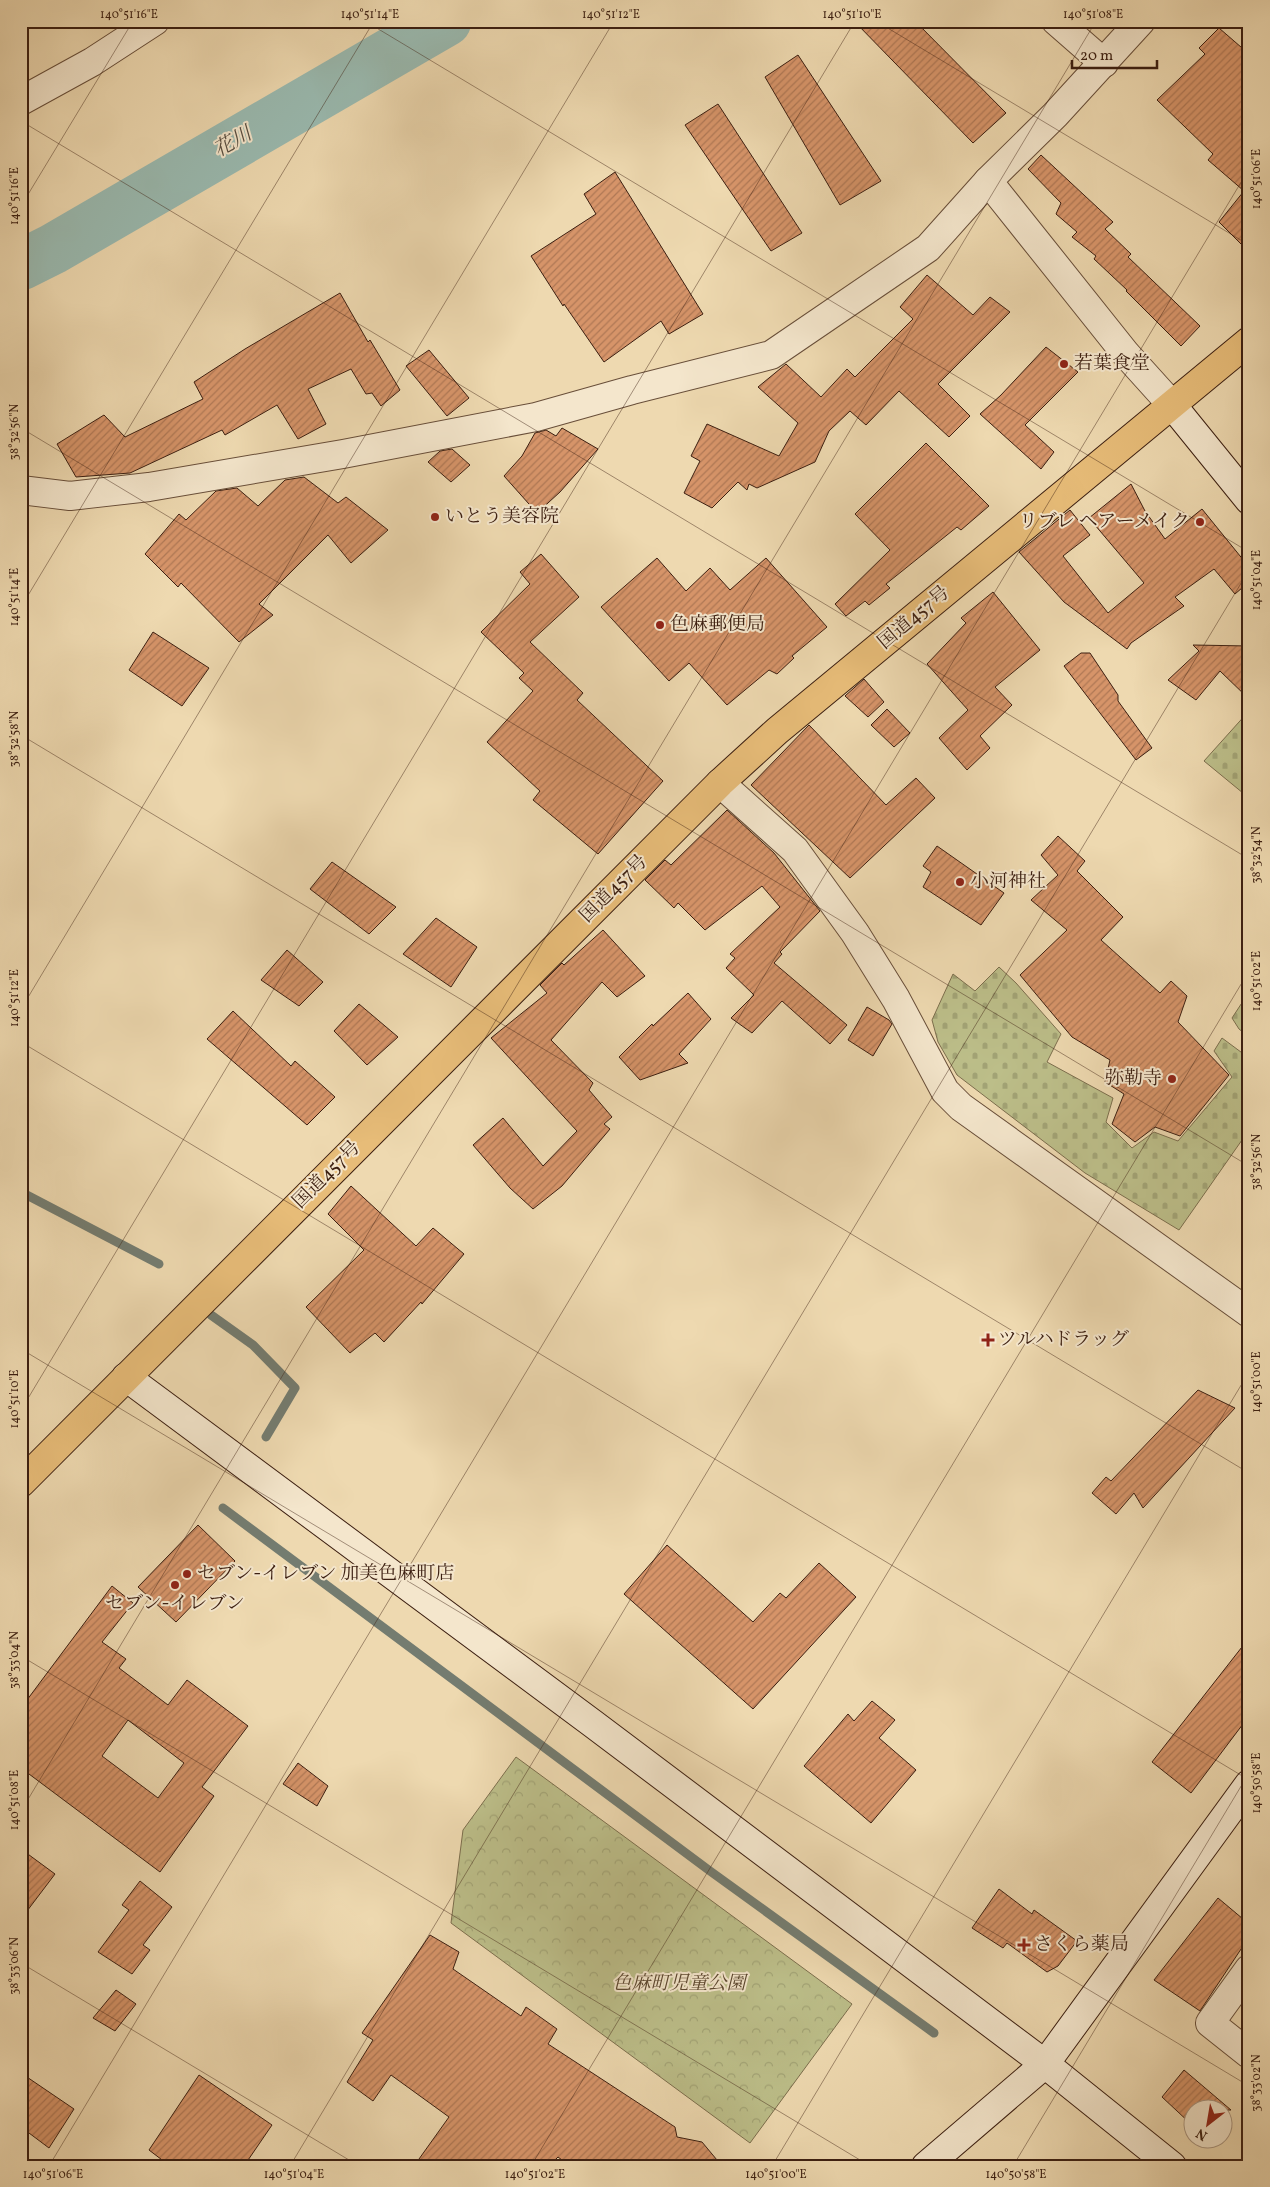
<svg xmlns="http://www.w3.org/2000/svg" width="1270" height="2187" font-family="Vollkorn,'Noto Serif JP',serif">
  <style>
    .cemetery { fill: url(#cemetery-stones); stroke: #7c6e4d }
    .park { fill: url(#park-crowns); stroke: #7c6e4d }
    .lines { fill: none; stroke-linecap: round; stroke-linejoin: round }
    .stream { stroke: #747c70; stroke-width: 9 }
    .river { stroke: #9abab0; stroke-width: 51 }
    .building { fill: url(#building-hatch); stroke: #3c1f11; fill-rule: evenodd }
    .street-casing { stroke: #684e39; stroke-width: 30 }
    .secondary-casing { stroke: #3c1f11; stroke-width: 30 }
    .highway-casing { stroke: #3c1f11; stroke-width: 30 }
    .street { stroke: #f4e6cc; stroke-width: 28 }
    .secondary { stroke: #f4e6cc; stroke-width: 28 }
    .highway { stroke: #e7bc78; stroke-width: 28 }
    .ticks { fill: none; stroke: #3c1f11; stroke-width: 1; stroke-opacity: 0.45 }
    .poi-dot { fill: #8f2418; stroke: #f4e6cc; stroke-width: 2 }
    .labels { text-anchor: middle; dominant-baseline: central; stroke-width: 4; stroke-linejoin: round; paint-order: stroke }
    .poi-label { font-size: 19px; fill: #3c1f11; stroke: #f4e6cc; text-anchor: start }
    .street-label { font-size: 19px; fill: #3c1f11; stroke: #f4e6cc }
    .park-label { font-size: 19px; font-style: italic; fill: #5c472f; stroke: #f4e6cc }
    .water-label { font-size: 20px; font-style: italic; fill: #584e41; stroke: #f4e6cc }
    .neatline { fill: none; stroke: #3c1f11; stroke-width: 2 }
    .ticks-label { font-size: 12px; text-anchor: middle; fill: #3c1f11 }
  </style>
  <defs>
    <pattern id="cemetery-stones" width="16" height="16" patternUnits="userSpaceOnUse" patternTransform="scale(1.25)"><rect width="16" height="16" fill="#bcbe89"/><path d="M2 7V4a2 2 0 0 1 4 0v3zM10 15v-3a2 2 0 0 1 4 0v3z" fill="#a2a375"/></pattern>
    <pattern id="park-crowns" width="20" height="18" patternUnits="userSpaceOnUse" patternTransform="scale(1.25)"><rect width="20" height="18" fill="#bcbe89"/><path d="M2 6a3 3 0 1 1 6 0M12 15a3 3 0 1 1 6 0" fill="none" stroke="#a2a375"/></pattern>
    <pattern id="building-hatch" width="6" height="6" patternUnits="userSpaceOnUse" patternTransform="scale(1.25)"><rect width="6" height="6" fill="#d69469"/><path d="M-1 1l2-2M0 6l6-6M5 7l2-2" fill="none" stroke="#af7855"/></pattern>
  </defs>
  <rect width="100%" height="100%" fill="#eed9b0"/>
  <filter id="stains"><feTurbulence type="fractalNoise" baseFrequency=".004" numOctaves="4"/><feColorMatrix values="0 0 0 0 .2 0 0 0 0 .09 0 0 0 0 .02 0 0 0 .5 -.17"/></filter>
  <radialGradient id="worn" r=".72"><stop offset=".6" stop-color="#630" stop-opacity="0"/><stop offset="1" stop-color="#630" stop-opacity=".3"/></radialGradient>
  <!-- cemetery -->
  <g class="cemetery">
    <path d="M1248,712L1249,713V798L1204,761Z"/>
    <path d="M999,967L1016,983L1061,1034L1047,1062L1113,1098L1106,1122L1132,1148L1154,1132L1178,1141L1232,1077L1214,1051L1222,1038L1249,1058V1130L1179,1230L1085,1173L957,1075L938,1042L932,1020L953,974L975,991Z"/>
    <path d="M1249,992V1037L1239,1029L1232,1018Z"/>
  </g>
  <!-- park -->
  <path class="park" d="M516,1757L852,2004L750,2143L451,1923L463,1830Z"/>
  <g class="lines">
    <!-- stream -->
    <g class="stream">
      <path d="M21,1192L159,1264"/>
      <path d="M211,1315L253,1345L295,1388L266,1437"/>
      <path d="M223,1508L710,1871L934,2033"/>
    </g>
    <!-- river -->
    <path class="river" d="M21,265L53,249L446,21"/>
  </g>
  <!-- building -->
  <g class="building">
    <path d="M854,21H915L1006,113L973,143Z"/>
    <path d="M1219,28L1249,54V252L1219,222L1244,191L1208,160L1213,154L1157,100L1205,54L1199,48Z"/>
    <path d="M798,55L881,181L840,205L765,77Z"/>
    <path d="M718,104L802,233L771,251L685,125Z"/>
    <path d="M1041,155L1113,222L1105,229L1131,254L1128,257L1200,326L1181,346L1126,291L1127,290L1094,259L1096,256L1072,237L1077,232L1056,214L1061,203L1028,169Z"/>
    <path d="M615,172L703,314L669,334L661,321L604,362L564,304L563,306L531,256L596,214L584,194Z"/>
    <path d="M927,275L973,315L990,297L1010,312L938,384L970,416L949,437L899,391L866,425L850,411L829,431L815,462L757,488L749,484L747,490L738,482L712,508L684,493L700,461L691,456L707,424L779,456L798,423L758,387L786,364L821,397L847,369L855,377L913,319L900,307Z"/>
    <path d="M340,293L368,342L370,340L400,390L381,406L372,393L366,394L351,369L308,389L326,424L298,439L277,405L225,435L222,430L130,473L76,477L57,444L104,415L125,437L203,399L194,382L245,349Z"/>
    <path d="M1046,347L1078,372L1025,425L1054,452L1041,469L980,414L1001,395Z"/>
    <path d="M429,350L469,398L447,416L406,366Z"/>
    <path d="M562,428L598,449L560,492L537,513L504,476L522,456L535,433L546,430L556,436Z"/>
    <path d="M926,443L989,506L961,530L957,527L886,584L890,588L869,605L865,601L846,616L835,604L890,550L855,514Z"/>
    <path d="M452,449L470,465L451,482L428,462L440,451Z"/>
    <path d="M304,477L338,503L346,497L388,530L351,563L328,535L259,604L273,615L239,642L181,583L178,587L145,554L179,514L186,520L216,491L237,488L258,506L285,480Z"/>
    <path d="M1131,484L1145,511L1165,539L1202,509L1249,567V582L1235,594L1214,569L1175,597L1184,606L1131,643L1127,649L1064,602L1019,552L1070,510L1090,535L1063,556L1108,613L1144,583L1089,518Z"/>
    <path d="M541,554L579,597L530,642L583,693L577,700L663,781L598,854L533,800L540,791L487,742L533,691L519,678L524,673L481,632L530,584L520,572Z"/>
    <path d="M657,558L686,591L710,568L730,590L766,558L827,627L792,656L794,658L777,674L769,670L727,705L689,663L669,681L601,607Z"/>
    <path d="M993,592L1040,650L995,687L1012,705L980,736L990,748L967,770L939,738L968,710L927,664L966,623L961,618Z"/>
    <path d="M153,632L209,668L182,706L129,670Z"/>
    <path d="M1193,645L1249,646V699L1220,671L1196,700L1168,680L1199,651Z"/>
    <path d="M1081,653H1090L1118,695V701L1152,748L1136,760L1064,666Z"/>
    <path d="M864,679L884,702L868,717L845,696Z"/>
    <path d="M887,709L910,733L894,747L871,725Z"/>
    <path d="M809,725L886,805L916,778L935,798L850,878L751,785Z"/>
    <path d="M727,810L774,853L820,911L780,952L782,954L774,963L847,1025L830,1044L782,1001L752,1033L731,1018L754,995L726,968L735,958L730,954L780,907L762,886L705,930L678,903L674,908L645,880L665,860L671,865Z"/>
    <path d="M1058,836L1085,861L1077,871L1123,917L1101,940L1160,993L1171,981L1187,996L1178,1022L1229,1075L1180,1136L1155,1127L1135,1142L1112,1124L1124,1094L1105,1082L1110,1060L1072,1037L1020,975L1067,930L1031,900L1058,875L1041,855Z"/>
    <path d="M937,846L1004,893L981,925L923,887L931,872L923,866Z"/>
    <path d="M332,862L396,907L369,934L310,889Z"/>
    <path d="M436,918L477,947L451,987L403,954Z"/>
    <path d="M603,930L645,976L617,997L602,982L551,1040L593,1083L589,1090L612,1117L604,1124L610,1129L562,1186L533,1209L510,1188L473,1145L503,1118L543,1166L577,1131L491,1038L547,993L540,985L562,963L564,965Z"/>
    <path d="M287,950L323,982L299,1006L261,980Z"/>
    <path d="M688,993L711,1019L679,1054L688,1063L640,1080L619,1057L652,1024L653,1026Z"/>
    <path d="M359,1004L398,1037L367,1065L334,1031Z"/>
    <path d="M867,1007L889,1020L892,1024L873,1056L848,1040Z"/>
    <path d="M233,1011L291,1066L295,1061L335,1097L307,1125L207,1039Z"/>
    <path d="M351,1186L416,1246L433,1228L464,1254L422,1304L421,1302L384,1342L375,1333L350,1353L306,1307L364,1250L328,1214Z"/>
    <path d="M1198,1390L1235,1408L1143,1508L1134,1493L1116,1514L1092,1493L1106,1477L1111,1481Z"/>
    <path d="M198,1525L235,1561L176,1622L138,1587Z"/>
    <path d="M667,1545L753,1622L780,1593L786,1598L819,1563L856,1597L753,1709L624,1594Z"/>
    <path d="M112,1586L133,1603L102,1642L126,1659L119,1668L168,1705L187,1680L248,1726L202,1787L214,1796L160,1872L21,1768V1708ZM128,1720L184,1763L158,1798L102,1756Z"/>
    <path d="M1249,1638V1716L1191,1793L1152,1762Z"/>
    <path d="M872,1701L895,1720L879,1738L916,1770L871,1823L804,1766L848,1714L854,1721Z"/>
    <path d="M298,1763L328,1786L317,1806L283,1784Z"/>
    <path d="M21,1849L55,1874L21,1919Z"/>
    <path d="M140,1881L172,1907L143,1945L150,1950L132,1974L98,1952L129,1910L122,1905Z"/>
    <path d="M999,1889L1032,1914L1034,1910L1077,1941L1058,1966L1047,1972L1007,1943L1003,1948L972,1928Z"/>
    <path d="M1218,1898L1249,1924V1937L1200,2011L1154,1980Z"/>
    <path d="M430,1935L459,1952L453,1969L521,2016L526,2007L557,2029L548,2044L675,2127L677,2137L702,2142L722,2166H570L558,2157L549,2166H414L449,2117L391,2075L373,2101L347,2082L373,2040L362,2033Z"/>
    <path d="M116,1990L136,2004L115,2031L93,2018Z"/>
    <path d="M1184,2070L1231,2110H1192V2125L1162,2097Z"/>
    <path d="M21,2073L74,2109L49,2148L21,2127Z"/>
    <path d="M199,2075L272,2125L244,2166H170L149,2150Z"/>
  </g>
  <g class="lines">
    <!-- street casing -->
    <g class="street-casing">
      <g id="street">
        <path d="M1056,21L1104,63"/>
        <path d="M21,101L92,62L155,21"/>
        <path d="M988,181L1126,354L1172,405"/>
        <path d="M21,490L70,496L149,487L343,454L536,417L632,390L771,355L928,248L988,181L1055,115L1141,21"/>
        <path d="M720,783L795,850L855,933L896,999L945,1091L961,1107L1249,1313"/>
        <path d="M1249,1969L1210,2023L1249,2054"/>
      </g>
    </g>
    <!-- secondary casing -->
    <g class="secondary-casing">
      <g id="secondary">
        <path d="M1172,405L1249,500"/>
        <path d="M126,1377L592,1723L1045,2064L1172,2166"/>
        <path d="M926,2166L1045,2064L1249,1784"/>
      </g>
    </g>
    <!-- highway casing -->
    <g class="highway-casing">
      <path id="highway" d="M21,1483L720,783L777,731L1249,341"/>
    </g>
    <!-- street -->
    <use href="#street" class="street"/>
    <!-- secondary -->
    <use href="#secondary" class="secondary"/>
    <!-- highway -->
    <use href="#highway" class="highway"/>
  </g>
  <!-- ticks -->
  <path class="ticks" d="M365,21L1249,552M876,21L1249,245M21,121L1249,859M21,206L133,21M21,428L1249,1166M21,607L374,21M21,735L1249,1473M21,1009L614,21M21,1042L1249,1780M21,1349L1249,2086M21,1410L855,21M21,1656L870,2166M21,1811L1096,21M21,1963L359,2166M49,2166L1249,169M290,2166L1249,570M531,2166L1249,971M772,2166L1249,1372M1013,2166L1249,1773"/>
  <!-- markers -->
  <g class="poi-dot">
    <circle cx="1064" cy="364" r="5"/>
    <circle cx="435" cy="517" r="5"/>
    <circle cx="1200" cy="522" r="5"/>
    <circle cx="660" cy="625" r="5"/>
    <circle cx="960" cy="882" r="5"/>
    <circle cx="1172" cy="1079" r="5"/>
    <path d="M985.5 1332.5h5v5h5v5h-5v5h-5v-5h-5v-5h5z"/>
    <circle cx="187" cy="1574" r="5"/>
    <circle cx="175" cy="1585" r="5"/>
    <path d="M1021.5 1937.5h5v5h5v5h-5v5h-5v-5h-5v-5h5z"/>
  </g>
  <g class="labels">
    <!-- poi labels -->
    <g class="poi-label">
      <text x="1074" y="364">若葉食堂</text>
      <text x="445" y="517">いとう美容院</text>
      <text x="1190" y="522" text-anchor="end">リブレ ヘアーメイク</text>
      <text x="670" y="625">色麻郵便局</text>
      <text x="970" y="882">小河神社</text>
      <text x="1162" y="1079" text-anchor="end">弥勒寺</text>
      <text x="998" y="1340">ツルハドラッグ</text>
      <text x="197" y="1574">セブン-イレブン 加美色麻町店</text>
      <text x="175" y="1604" text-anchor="middle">セブン-イレブン</text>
      <text x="1034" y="1945">さくら薬局</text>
    </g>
    <!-- street labels -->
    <g class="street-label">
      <text transform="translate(914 618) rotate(-40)">国道457号</text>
      <text transform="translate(614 889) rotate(-45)">国道457号</text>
      <text transform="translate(327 1175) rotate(-45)">国道457号</text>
    </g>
    <!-- park labels -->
    <g class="park-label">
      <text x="679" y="1984">色麻町児童公園</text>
    </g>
    <!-- water labels -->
    <g class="water-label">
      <text transform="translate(233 143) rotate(-30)">花川</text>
    </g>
  </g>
  <!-- margin -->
  <rect width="1270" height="2187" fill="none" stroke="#eed9b0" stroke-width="55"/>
  <!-- north arrow -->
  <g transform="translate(1208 2124) rotate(211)"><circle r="24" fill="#f4e6cc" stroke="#aa9681"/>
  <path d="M0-4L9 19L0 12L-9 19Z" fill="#8f2418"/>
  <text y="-8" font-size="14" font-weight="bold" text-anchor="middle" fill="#3c1f11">N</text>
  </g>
  <!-- scale -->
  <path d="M1072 60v8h85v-8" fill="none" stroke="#3c1f11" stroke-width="2.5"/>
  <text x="1080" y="60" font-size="15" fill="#3c1f11" stroke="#f4e6cc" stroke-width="4" paint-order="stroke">20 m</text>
  <rect x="28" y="28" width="1214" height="2132" class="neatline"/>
  <g class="ticks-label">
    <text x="129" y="18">140°51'16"E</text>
    <text x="370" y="18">140°51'14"E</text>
    <text x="611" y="18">140°51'12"E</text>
    <text x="852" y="18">140°51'10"E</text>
    <text x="1093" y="18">140°51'08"E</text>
    <text transform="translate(1256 179) rotate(-90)" y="4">140°51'06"E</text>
    <text transform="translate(14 196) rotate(-90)" y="4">140°51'16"E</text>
    <text transform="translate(14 432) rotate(-90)" y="4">38°32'56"N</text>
    <text transform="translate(1256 580) rotate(-90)" y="4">140°51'04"E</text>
    <text transform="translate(14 597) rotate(-90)" y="4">140°51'14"E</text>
    <text transform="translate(14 739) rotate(-90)" y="4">38°32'58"N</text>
    <text transform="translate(1256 855) rotate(-90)" y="4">38°32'54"N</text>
    <text transform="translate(1256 981) rotate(-90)" y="4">140°51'02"E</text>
    <text transform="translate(14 998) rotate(-90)" y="4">140°51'12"E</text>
    <text transform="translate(1256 1162) rotate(-90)" y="4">38°32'56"N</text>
    <text transform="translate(1256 1382) rotate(-90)" y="4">140°51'00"E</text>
    <text transform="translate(14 1399) rotate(-90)" y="4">140°51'10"E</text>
    <text transform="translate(14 1660) rotate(-90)" y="4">38°33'04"N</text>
    <text transform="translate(1256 1783) rotate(-90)" y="4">140°50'58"E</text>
    <text transform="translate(14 1800) rotate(-90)" y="4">140°51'08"E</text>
    <text transform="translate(14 1966) rotate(-90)" y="4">38°33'06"N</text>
    <text transform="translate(1256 2083) rotate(-90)" y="4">38°33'02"N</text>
    <text x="53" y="2178">140°51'06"E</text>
    <text x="294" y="2178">140°51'04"E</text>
    <text x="535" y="2178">140°51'02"E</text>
    <text x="776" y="2178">140°51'00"E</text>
    <text x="1016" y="2178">140°50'58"E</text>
  </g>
  <rect width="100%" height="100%" filter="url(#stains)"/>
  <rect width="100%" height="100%" fill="url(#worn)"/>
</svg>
